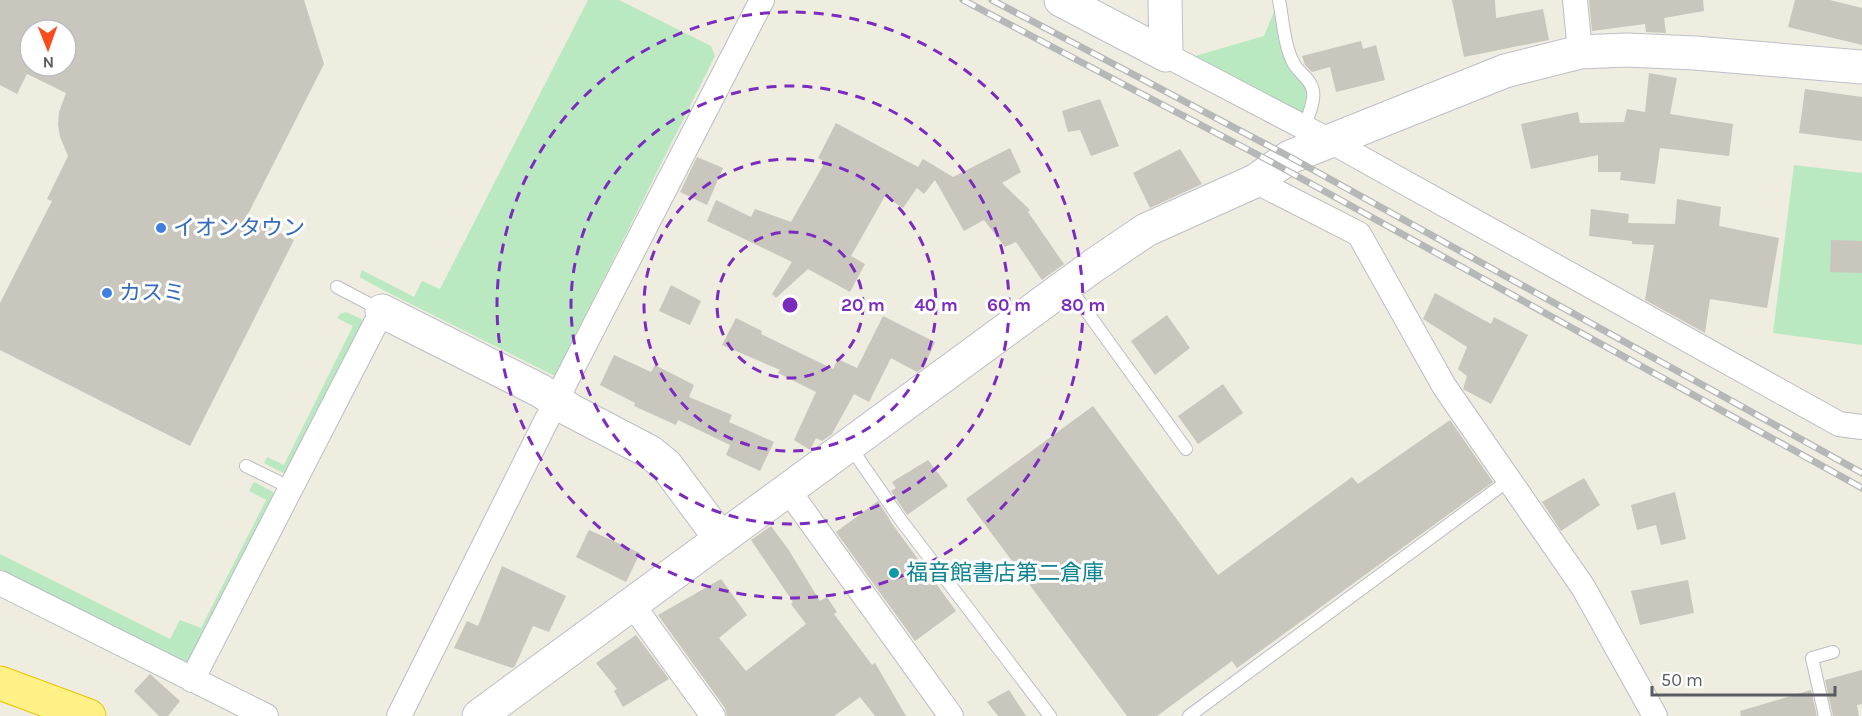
<svg xmlns="http://www.w3.org/2000/svg" width="1862" height="716" font-family="Karla,'Noto Sans JP',sans-serif">
  <style>
    .green { fill: #bae8c0 }
    .building { fill: #c9c6bd; fill-rule: evenodd }
    .lines { fill: none; stroke-linecap: round; stroke-linejoin: round }
    .lane-casing { stroke: #bbbdc3; stroke-width: 14 }
    .street-casing { stroke: #bbbdc3; stroke-width: 26 }
    .secondary-casing { stroke: #bdbfc8; stroke-width: 35 }
    .highway-casing { stroke: #eec400; stroke-width: 35 }
    .lane { stroke: #fff; stroke-width: 12 }
    .street { stroke: #fff; stroke-width: 24 }
    .secondary { stroke: #fff; stroke-width: 33 }
    .highway { stroke: #fff186; stroke-width: 33 }
    .rail-casing { stroke: #b6b7b7; stroke-width: 7 }
    .rail { stroke: #fff; stroke-width: 4.5; stroke-dasharray: 14; stroke-linecap: butt }
    .ring { fill: none; stroke: #7b2cbf; stroke-width: 3; stroke-dasharray: 10 8 }
    .shop-dot { fill: #3f7fe0; stroke: #fff; stroke-width: 2 }
    .culture-dot { fill: #0f9aa8; stroke: #fff; stroke-width: 2 }
    .labels { text-anchor: middle; dominant-baseline: central; stroke-width: 6; stroke-linejoin: round; paint-order: stroke }
    .shop-label { font-size: 22px; fill: #366cbe; stroke: #fff; text-anchor: start }
    .culture-label { font-size: 22px; fill: #0d838f; stroke: #fff; text-anchor: start }
    .centre { fill: #7b2cbf; stroke: #fff; stroke-width: 3 }
    .ring-label { font-size: 18px; text-anchor: middle; font-weight: bold; fill: #7b2cbf; stroke: #fff; stroke-width: 6; stroke-linejoin: round; paint-order: stroke }
  </style>
  <rect width="100%" height="100%" fill="#eeede0"/>
  <!-- green -->
  <g class="green">
    <path d="M588,0H619L711,46L715,56L555,376L385,291L361,278L360,276L362,270L414,297L422,281L440,289Z"/>
    <path d="M1279,0L1286,41L1312,86L1304,127L1178,61L1264,36Z"/>
    <path d="M1794,165L1862,173V345L1773,333Z"/>
    <path d="M346,312L368,322L289,476L264,463L267,457L284,465L353,326L337,318L340,314Z"/>
    <path d="M254,482L279,495L192,666L0,570V554L170,639L180,620L201,628L266,500L249,491Z"/>
  </g>
  <!-- building -->
  <g class="building">
    <path d="M0,0H304L324,64L247,216L294,240L190,446L0,350V303L52,201L47,199L68,156L60,137L58,125L59,112L66,93L27,74L17,94L0,85ZM30,30H66V66H30Z"/>
    <path d="M1452,0H1495L1496,18L1543,9L1549,40L1464,57Z"/>
    <path d="M1589,0H1703L1704,11L1664,18L1666,33L1646,32L1645,24L1592,31Z"/>
    <path d="M1795,0H1830L1862,8V45L1788,27Z"/>
    <path d="M1361,41L1363,49L1376,45L1385,80L1336,92L1330,67L1312,72L1305,65L1302,56Z"/>
    <path d="M1649,73L1677,78L1670,114L1733,124L1729,156L1660,148L1655,184L1620,180L1621,172H1598V155L1531,169L1521,124L1578,112L1580,123L1624,122L1627,109L1645,112Z"/>
    <path d="M1805,89L1862,97V141L1799,133Z"/>
    <path d="M1100,99L1119,146L1091,156L1080,130L1068,132L1062,111Z"/>
    <path d="M836,123L918,167L923,159L953,177L1010,148L1021,172L1002,183L1030,210L1028,212L1064,264L1042,280L1016,242L1005,247L984,220L964,231L935,180L924,194L917,188L903,208L885,196L851,256L865,264L850,292L808,269L776,298L772,294L792,262L707,221L716,200L751,217L755,209L791,222L825,162L818,158Z"/>
    <path d="M1180,149L1202,184L1150,208L1133,173Z"/>
    <path d="M697,157L723,168L707,205L680,192Z"/>
    <path d="M1677,199L1721,207L1719,226L1779,238L1767,308L1710,299L1705,333L1645,300L1654,245L1632,244V241L1589,236L1591,209L1629,214L1628,223L1675,224Z"/>
    <path d="M1831,240L1862,241V273L1830,272Z"/>
    <path d="M671,285L701,301L690,325L659,311Z"/>
    <path d="M1435,293L1491,324L1494,317L1528,335L1491,404L1463,389L1467,376L1458,369L1467,347L1423,319Z"/>
    <path d="M1167,315L1190,348L1155,375L1131,341Z"/>
    <path d="M883,316L935,342L924,367L917,372L891,358L869,402L854,394L832,434L822,441L816,438L810,450L794,440L816,392L778,373L780,370L722,345L736,318L762,331L761,334L833,369L838,359L857,368Z"/>
    <path d="M614,355L651,372L655,365L694,385L689,397L732,415L729,422L774,442L760,471L726,455L730,445L678,420L676,425L634,406L635,403L600,385Z"/>
    <path d="M1223,384L1243,413L1198,444L1178,416Z"/>
    <path d="M1093,406L1218,575L1352,477L1358,484L1450,420L1493,482L1237,668L1232,661L1157,716H1127L966,499Z"/>
    <path d="M928,460L948,486L907,515L891,491L896,488L892,482Z"/>
    <path d="M1584,478L1600,505L1561,531L1542,502Z"/>
    <path d="M1675,492L1686,539L1661,545L1656,525L1637,530L1631,505Z"/>
    <path d="M878,501L893,525L956,611L915,641L836,532Z"/>
    <path d="M771,526L788,549L820,601L827,597L837,612L834,614L872,665L875,663L906,716H875L860,697L834,716H727L725,708L658,615L721,579L747,615L719,638L746,671L806,624L791,604L793,602L751,540Z"/>
    <path d="M589,530L640,553L626,582L576,557Z"/>
    <path d="M502,566L566,596L549,632L533,626L515,666L512,668L454,648L467,621L478,626Z"/>
    <path d="M1688,580L1694,613L1640,625L1631,591Z"/>
    <path d="M636,635L669,679L623,707L614,691L617,689L596,663Z"/>
    <path d="M1862,670V704L1857,705L1859,716H1833L1825,680Z"/>
    <path d="M150,674L180,701L168,716H159L134,691Z"/>
    <path d="M1009,690L1026,716H998L987,702Z"/>
    <path d="M1811,690L1817,716H1741L1740,711Z"/>
  </g>
  <g class="lines">
    <!-- lane casing -->
    <g class="lane-casing">
      <g id="lane">
        <path d="M1279,0C1283,20 1284,46 1294,64C1300,74 1311,79 1313,91C1315,102 1308,116 1304,127"/>
        <path d="M337,287L381,310"/>
        <path d="M1069,287L1186,449"/>
        <path d="M849,445L900,519L1050,716"/>
        <path d="M246,466L291,488"/>
        <path d="M1189,716L1509,480"/>
        <path d="M1825,716L1812,658L1833,652"/>
      </g>
    </g>
    <!-- street casing -->
    <g class="street-casing">
      <g id="street">
        <path d="M1575,0L1580,52"/>
        <path d="M1166,55L1332,142L1839,424L1862,427"/>
        <path d="M1255,181L1359,234L1444,386L1583,587L1655,716"/>
        <path d="M788,490L951,716"/>
        <path d="M0,583L266,716"/>
        <path d="M632,604L713,716"/>
        <path d="M192,680L382,311"/>
        <path d="M399,716L568,377L762,0"/>
      </g>
    </g>
    <!-- secondary casing -->
    <g class="secondary-casing">
      <g id="secondary">
        <path d="M1061,0L1166,55L1165,0"/>
        <path d="M382,311L541,391L570,410L650,452L666,465L721,539"/>
        <path d="M479,716L1093,266L1146,230L1255,181L1290,157L1505,71L1580,52L1627,50L1695,53L1862,67"/>
      </g>
    </g>
    <!-- highway casing -->
    <g class="highway-casing">
      <path id="highway" d="M0,683L89,716"/>
    </g>
    <!-- lane -->
    <use href="#lane" class="lane"/>
    <!-- street -->
    <use href="#street" class="street"/>
    <!-- secondary -->
    <use href="#secondary" class="secondary"/>
    <!-- highway -->
    <use href="#highway" class="highway"/>
    <!-- rail casing -->
    <g class="rail-casing">
      <g id="rail">
        <path d="M963,0L1277,165L1862,488"/>
        <path d="M992,0L1290,157L1862,473"/>
      </g>
    </g>
    <!-- rail -->
    <use href="#rail" class="rail"/>
  </g>
  <!-- distance rings -->
  <g class="ring">
    <circle cx="790" cy="305" r="73"/>
    <circle cx="790" cy="305" r="146"/>
    <circle cx="790" cy="305" r="219"/>
    <circle cx="790" cy="305" r="293"/>
  </g>
  <!-- markers -->
  <g class="shop-dot">
    <circle cx="161" cy="228" r="6"/>
    <circle cx="107" cy="293" r="6"/>
  </g>
  <circle class="culture-dot" cx="894" cy="573" r="6"/>
  <g class="labels">
    <!-- shop labels -->
    <g class="shop-label">
      <text x="173" y="228">イオンタウン</text>
      <text x="119" y="293">カスミ</text>
    </g>
    <!-- culture labels -->
    <g class="culture-label">
      <text x="906" y="573">福音館書店第二倉庫</text>
    </g>
  </g>
  <circle cx="790" cy="305" r="9" class="centre"/>
  <g class="ring-label">
    <text x="863" y="311">20 m</text>
    <text x="936" y="311">40 m</text>
    <text x="1009" y="311">60 m</text>
    <text x="1083" y="311">80 m</text>
  </g>
  <!-- north arrow -->
  <g transform="translate(48 48) rotate(179)"><circle r="28" fill="#ffffff" stroke="#bdbec1" stroke-width="1.5"/>
  <path d="M0-4.5L10 22L0 15L-10 22Z" fill="#f94b1b"/>
  <text y="-9" font-size="16" font-weight="bold" text-anchor="middle" fill="#595c63">N</text>
  </g>
  <!-- scale -->
  <path d="M1652 686v9h183v-9" fill="none" stroke="#595c63" stroke-width="3"/>
  <text x="1661" y="686" font-size="18" fill="#595c63" stroke="#ffffff" stroke-width="4.5" paint-order="stroke">50 m</text>
</svg>
